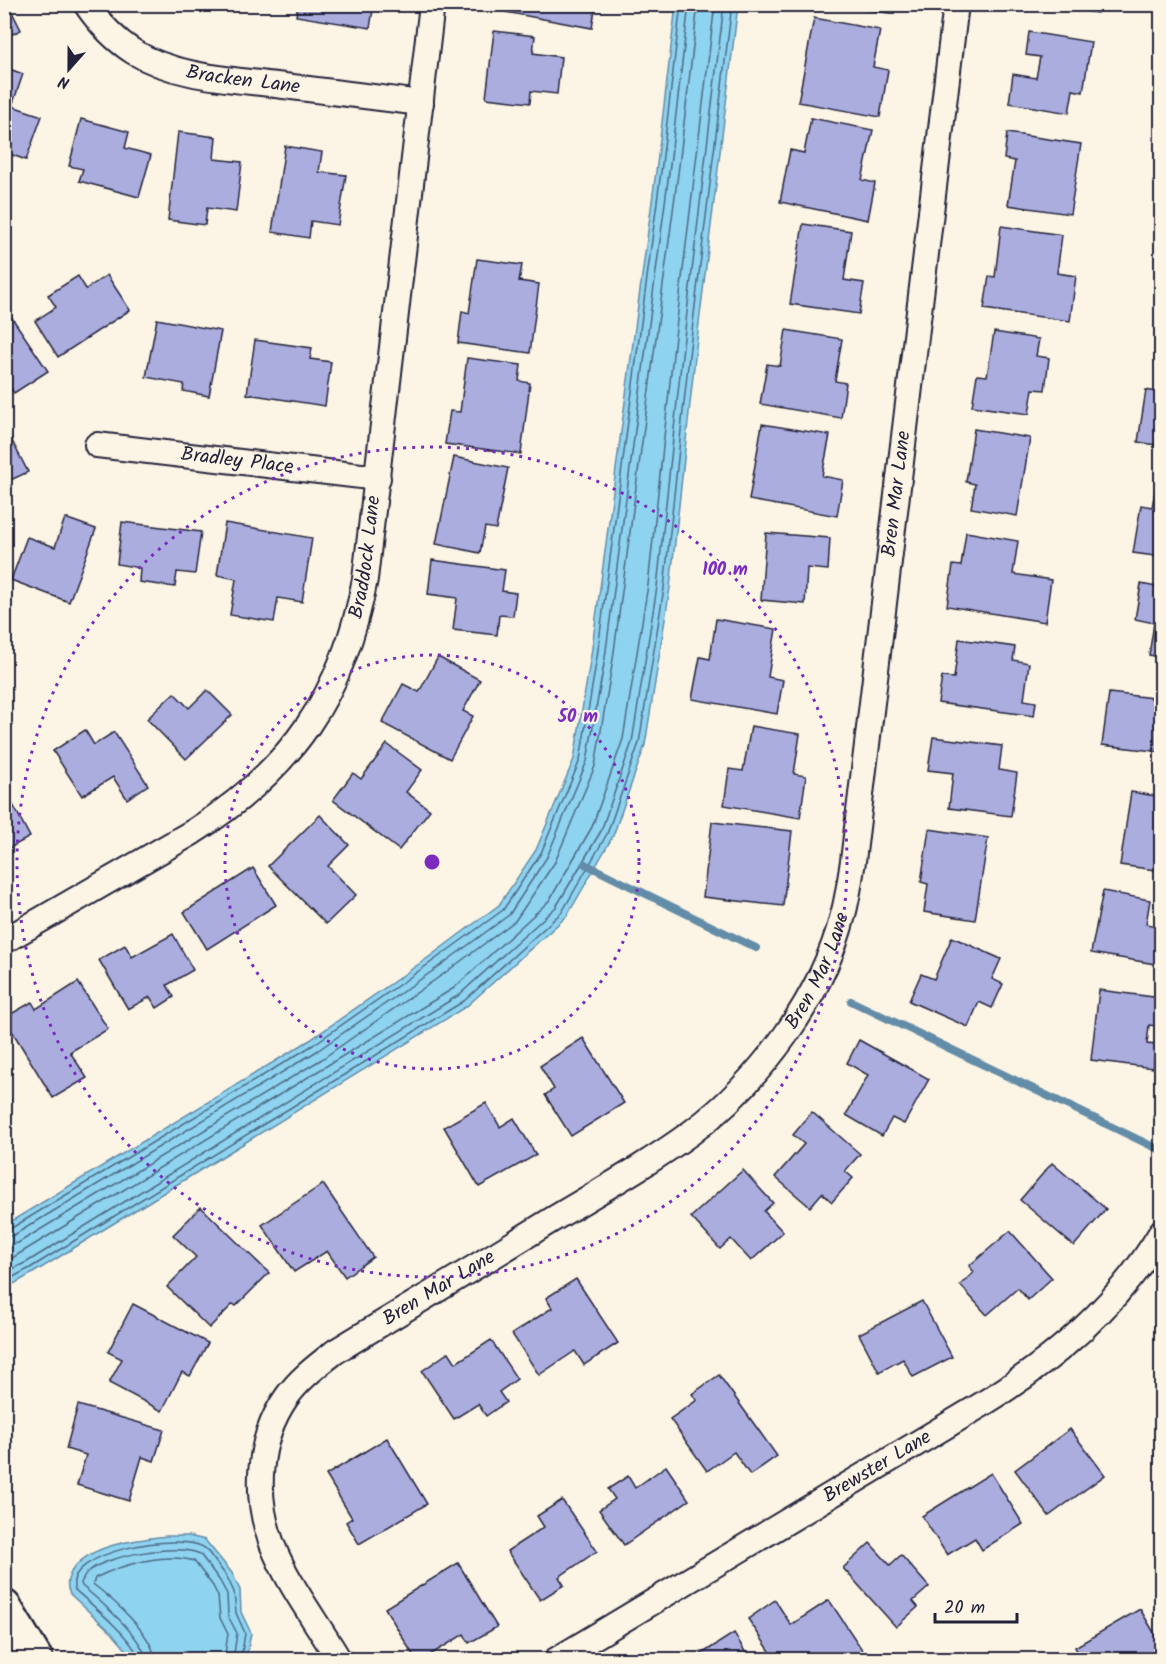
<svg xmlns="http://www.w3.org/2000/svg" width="1166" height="1664" font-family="Kalam,sans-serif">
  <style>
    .water { fill: #8ed3f0; stroke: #638ca8; stroke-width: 1.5 }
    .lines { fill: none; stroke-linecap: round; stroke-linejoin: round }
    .shore { stroke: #4d6983; stroke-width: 1.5 }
    .stream { stroke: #638ca8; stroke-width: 8 }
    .building { fill: #aaadde; stroke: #22223b; stroke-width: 1.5 }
    .minor-casing { stroke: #22223b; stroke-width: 28 }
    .secondary-casing { stroke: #22223b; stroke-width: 38 }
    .minor { stroke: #fcf5e5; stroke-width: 24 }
    .secondary { stroke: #fcf5e5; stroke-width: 33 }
    .ring { fill: none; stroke: #7b2cbf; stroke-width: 3; stroke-dasharray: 3 6 }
    .labels { text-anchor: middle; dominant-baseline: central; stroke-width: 4.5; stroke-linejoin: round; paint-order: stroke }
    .street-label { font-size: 20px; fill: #22223b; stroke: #fcf5e5 }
    .centre { fill: #7b2cbf; stroke: #fcf5e5; stroke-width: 3 }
    .ring-label { font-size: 18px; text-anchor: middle; font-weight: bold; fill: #7b2cbf; stroke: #fcf5e5; stroke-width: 4.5; stroke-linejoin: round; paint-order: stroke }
  </style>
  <rect width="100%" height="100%" fill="#fcf5e5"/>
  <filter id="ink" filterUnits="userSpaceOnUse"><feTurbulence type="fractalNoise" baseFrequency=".0167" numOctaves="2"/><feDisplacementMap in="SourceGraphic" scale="12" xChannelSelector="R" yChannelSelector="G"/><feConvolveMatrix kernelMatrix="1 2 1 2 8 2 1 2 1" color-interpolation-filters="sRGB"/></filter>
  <g filter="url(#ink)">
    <!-- water -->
    <g class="water">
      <path d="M676,5H738L696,348L670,588L645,745L613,836L567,916L467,1006L33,1273L5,1289V1225L310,1040L429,957L499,905L536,850L574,759L591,655L657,164Z"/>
      <path d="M166,1536H189L205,1540L232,1573L240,1590L241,1612L251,1633L246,1659H134L112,1633L70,1594C66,1586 67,1580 71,1572C88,1544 136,1540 166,1536Z"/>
    </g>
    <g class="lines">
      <!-- shore -->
      <g class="shore">
        <path d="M4,1230L10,1229L313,1045L433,961L503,910L541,853L580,760L597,657L662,164L681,4"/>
        <path d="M4,1237L14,1235L317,1051L437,968L509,915L547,857L587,761L605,658L670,165L689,4"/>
        <path d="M4,1246L18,1243L322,1059L442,975L515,921L555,862L595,766L613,659L679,166L698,4"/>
        <path d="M4,1263L454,988L549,901L592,827L623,739L648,585L674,345L715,4"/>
        <path d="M4,1273L27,1262L459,995L556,907L601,831L632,742L657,587L683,346L724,4"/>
        <path d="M4,1282L30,1268L464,1001L562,912L607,834L639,743L664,588L690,347L732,4"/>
        <path d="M139,1660C136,1641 90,1603 75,1590C60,1552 183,1530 206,1549L227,1577L234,1592L236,1613L245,1633L241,1660"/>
        <path d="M146,1660C145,1639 98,1599 82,1586L81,1583C83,1579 85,1574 89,1571C108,1555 178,1543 200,1554L220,1581L227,1594L228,1616L237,1633L233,1660"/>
        <path d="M155,1660C154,1635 112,1599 93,1584L95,1578C121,1565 165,1552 194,1561L213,1586L218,1596L220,1618L228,1634L224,1660"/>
      </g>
      <!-- stream -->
      <g class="stream">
        <path d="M585,864L756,948"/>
        <path d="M851,1001L1160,1150"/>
      </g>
    </g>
    <!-- building -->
    <g class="building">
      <path d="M4,4H8L21,30L4,38Z"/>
      <path d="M298,4H374L370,28L296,16Z"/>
      <path d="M506,4H596L592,28L505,12Z"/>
      <path d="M830,4H895L894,14Z"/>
      <path d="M1037,4H1098L1097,13Z"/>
      <path d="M814,18L880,30L873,67L888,70L880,117L798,102Z"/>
      <path d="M494,31L535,36L533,53L561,57L557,94L531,91L530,103L486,98Z"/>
      <path d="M1029,32L1091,42L1083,92L1073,90L1069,113L1009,103L1013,74L1036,78L1040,57L1026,55Z"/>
      <path d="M4,67L23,74L12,106L42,116L26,160L4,152Z"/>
      <path d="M811,118L873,130L862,180L875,183L868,220L780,202L790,150L804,153Z"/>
      <path d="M81,119L129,132L125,148L151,155L139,197L79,181L83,169L69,166Z"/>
      <path d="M178,132L216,137L214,159L242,162L236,212L207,208L205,225L168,220Z"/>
      <path d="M1007,133L1081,144L1070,214L1008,205L1015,161L1004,159Z"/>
      <path d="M285,146L322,152L319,172L346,175L338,225L311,221L309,238L272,232Z"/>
      <path d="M803,224L851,231L844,280L864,283L859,314L790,304Z"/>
      <path d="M1001,226L1062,235L1057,273L1076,276L1070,321L984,309L989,276L995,277Z"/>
      <path d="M477,259L522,265L519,281L539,284L530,353L458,343L462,311L469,313Z"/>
      <path d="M107,275L130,310L58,357L35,321L56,307L48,295L78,276L86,289Z"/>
      <path d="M4,306L48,371L14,393L7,383L4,385Z"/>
      <path d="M157,319L221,331L209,396L183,391L184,384L146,377Z"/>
      <path d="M786,330L842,339L835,381L846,383L841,418L760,404L767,364L780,366Z"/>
      <path d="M994,332L1039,339L1036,356L1049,358L1045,390L1033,389L1029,414L972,406L977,375L987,376Z"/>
      <path d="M255,340L312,348L310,359L331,362L325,406L247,394Z"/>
      <path d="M467,358L521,365L519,381L530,383L521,454L445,444L450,411L460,412Z"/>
      <path d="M1146,390L1162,393V446L1138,442Z"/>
      <path d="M762,424L830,435L822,476L843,480L837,516L749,500Z"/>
      <path d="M974,429L1030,438L1017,516L971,508L975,484L966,482Z"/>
      <path d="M10,437L28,472L4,483V440Z"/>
      <path d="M454,457L508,468L496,529L485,527L480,553L436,544Z"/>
      <path d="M1157,482H1162V557L1133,553L1141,505L1152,507Z"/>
      <path d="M65,518L96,529L69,602L11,580L27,537L55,547Z"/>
      <path d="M122,522L201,532L195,574L177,572L175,587L139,582L140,568L117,564Z"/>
      <path d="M225,523L312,538L302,602L278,598L274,622L230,615L236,579L217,575Z"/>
      <path d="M966,532L1018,541L1013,574L1051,580L1045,622L947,606L953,565L961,566Z"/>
      <path d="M766,533L830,538L828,570L807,568L805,604L761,600Z"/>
      <path d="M432,560L505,570L502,591L516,593L513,616L499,615L497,635L453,630L457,598L428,594Z"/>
      <path d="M1141,584L1162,588V657L1149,655L1154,623L1135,619Z"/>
      <path d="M716,619L776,629L768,677L783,680L777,714L692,699L700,657L710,659Z"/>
      <path d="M959,639L1015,647L1013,660L1029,663L1024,700L1036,702L1034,716L938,703L942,677L954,678Z"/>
      <path d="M438,657L480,680L463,711L473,716L450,759L382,723L403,684L419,692Z"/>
      <path d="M207,690L232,715L186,759L147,719L174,693L189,708Z"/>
      <path d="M1109,693L1162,699V752L1102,745Z"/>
      <path d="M751,726L800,734L794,774L806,776L800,818L724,805L729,769L743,771Z"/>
      <path d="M85,730L94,745L114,732L148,785L127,799L113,777L82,796L53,751Z"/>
      <path d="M933,737L1002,746L999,770L1017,773L1011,816L949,808L953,773L928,770Z"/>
      <path d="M387,744L422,770L406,792L430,810L399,850L333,800L353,773L361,779Z"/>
      <path d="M1131,792L1162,797V871L1120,865Z"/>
      <path d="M10,799L30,837L4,851V802Z"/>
      <path d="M320,815L349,845L328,866L356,895L326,924L268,866Z"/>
      <path d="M712,822L792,831L783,906L703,897Z"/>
      <path d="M929,829L988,838L975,920L924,912L928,884L921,882Z"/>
      <path d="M253,868L276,905L207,949L184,912Z"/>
      <path d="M1103,891L1150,900L1146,924L1162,927L1161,965L1091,953Z"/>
      <path d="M173,934L193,970L167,985L174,997L157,1008L150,997L128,1009L99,960L125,945L132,957Z"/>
      <path d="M952,937L1001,959L992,979L1003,984L992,1008L979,1002L968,1027L909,1001L921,974L934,979Z"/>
      <path d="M78,982L108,1029L70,1052L87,1078L53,1098L4,1018L32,1002L36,1009Z"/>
      <path d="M1099,990L1161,998L1157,1026L1149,1025L1147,1044L1156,1045L1153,1068L1091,1060Z"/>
      <path d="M583,1038L624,1103L571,1136L545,1095L554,1089L540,1066Z"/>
      <path d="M859,1040L929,1079L904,1124L892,1118L882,1136L846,1115L868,1075L847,1063Z"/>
      <path d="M4,1088L11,1100L4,1103Z"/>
      <path d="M486,1103L500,1127L514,1118L536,1155L479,1187L444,1127Z"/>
      <path d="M812,1112L860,1154L845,1171L853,1178L832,1202L822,1193L810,1207L775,1177L804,1144L793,1135Z"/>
      <path d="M1052,1163L1106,1209L1074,1246L1020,1200Z"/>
      <path d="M743,1170L773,1203L764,1211L783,1232L751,1261L731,1239L720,1249L691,1217Z"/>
      <path d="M323,1184L373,1257L345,1277L327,1251L294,1272L262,1225Z"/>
      <path d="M201,1207L269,1273L236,1306L233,1304L209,1328L167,1287L196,1257L173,1235Z"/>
      <path d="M1010,1231L1052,1278L1028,1300L1018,1288L987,1315L960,1285L974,1272L969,1266Z"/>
      <path d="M576,1279L618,1343L584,1365L575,1351L539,1375L512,1334L552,1308L546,1298Z"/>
      <path d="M922,1301L952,1357L913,1377L903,1359L879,1372L859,1334Z"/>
      <path d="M133,1304L208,1343L190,1376L182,1372L162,1411L109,1383L122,1359L108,1352Z"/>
      <path d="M491,1340L517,1379L499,1392L506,1402L486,1416L478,1404L454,1419L422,1371L449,1352L456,1363Z"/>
      <path d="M719,1375L777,1456L750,1475L734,1452L707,1471L670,1419L697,1400L692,1394Z"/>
      <path d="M78,1405L164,1430L154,1461L142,1457L129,1501L77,1485L86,1455L66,1449Z"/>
      <path d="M1070,1429L1105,1475L1049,1516L1015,1470Z"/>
      <path d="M387,1438L427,1504L359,1544L346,1522L352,1518L326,1475Z"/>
      <path d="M666,1466L689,1500L624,1545L599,1510L615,1499L608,1489L628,1476L635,1488Z"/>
      <path d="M991,1473L1023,1524L982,1550L975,1538L947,1555L922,1516Z"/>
      <path d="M562,1500L597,1551L559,1577L564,1585L540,1600L507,1551L544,1527L537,1516Z"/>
      <path d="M870,1543L890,1565L901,1555L929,1587L913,1601L918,1607L896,1627L843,1568Z"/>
      <path d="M458,1563L497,1627L469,1643L464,1634L422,1660H416L385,1608Z"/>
      <path d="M775,1600L791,1625L829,1600L863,1651L850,1660H776L748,1619Z"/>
      <path d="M1140,1609L1162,1646V1659L1082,1660L1075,1647Z"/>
      <path d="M734,1633L750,1660H692Z"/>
    </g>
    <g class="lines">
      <!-- minor casing -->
      <g class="minor-casing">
        <g id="minor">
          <path id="s1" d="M86,4C99,23 115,40 134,52C175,77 230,79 276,85C324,91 372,97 421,103"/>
          <path id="s2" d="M97,445L378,478"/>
          <path id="s3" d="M4,941L193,832C292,769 344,694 365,579L432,4"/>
          <path id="s4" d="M339,1660C317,1622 288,1585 272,1544C254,1497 257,1440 286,1398C299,1379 318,1365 336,1351C407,1308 479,1265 550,1221C598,1192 647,1165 692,1132C760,1081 822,998 843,915C848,897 850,879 853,861L956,4"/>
          <path id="s5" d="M556,1660L981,1405C1054,1360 1118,1306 1162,1231"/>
        </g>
      </g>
      <!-- secondary casing -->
      <g class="secondary-casing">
        <path id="secondary" d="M4,1607L36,1660"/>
      </g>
      <!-- minor -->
      <use href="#minor" class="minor"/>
      <!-- secondary -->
      <use href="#secondary" class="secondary"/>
    </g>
  </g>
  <!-- distance rings -->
  <g class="ring">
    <circle cx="432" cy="862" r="207"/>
    <circle cx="432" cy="862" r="415"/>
  </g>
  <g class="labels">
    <!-- street labels -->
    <g class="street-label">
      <text stroke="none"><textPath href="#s1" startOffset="182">Bracken Lane</textPath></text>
      <text stroke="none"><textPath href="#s2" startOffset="141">Bradley Place</textPath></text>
      <text stroke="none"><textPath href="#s4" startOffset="1467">Bren Mar Lane</textPath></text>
      <text stroke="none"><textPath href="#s3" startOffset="556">Braddock Lane</textPath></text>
      <text stroke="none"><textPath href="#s4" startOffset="981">Bren Mar Lane</textPath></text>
      <text stroke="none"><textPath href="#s4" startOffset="476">Bren Mar Lane</textPath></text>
      <text stroke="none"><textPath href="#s5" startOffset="375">Brewster Lane</textPath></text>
    </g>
  </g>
  <circle cx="432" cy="862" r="9" class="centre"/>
  <g class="ring-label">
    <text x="725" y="575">100 m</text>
    <text x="578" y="722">50 m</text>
  </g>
  <!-- margin -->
  <rect width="1166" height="1664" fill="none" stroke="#fcf5e5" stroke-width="24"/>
  <rect x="12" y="12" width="1142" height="1640" fill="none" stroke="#22223b" stroke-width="2" filter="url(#ink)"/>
  <!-- north arrow -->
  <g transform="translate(69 69) rotate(201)" stroke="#fcf5e5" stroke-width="4.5" paint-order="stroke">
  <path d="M0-4.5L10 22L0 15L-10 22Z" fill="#22223b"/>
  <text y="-9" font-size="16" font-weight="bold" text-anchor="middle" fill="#22223b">N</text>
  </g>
  <!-- scale -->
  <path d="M935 1613v9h82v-9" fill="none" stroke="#22223b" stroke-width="3"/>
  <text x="944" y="1613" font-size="18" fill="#22223b" stroke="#fcf5e5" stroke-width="4.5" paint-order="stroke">20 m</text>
</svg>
